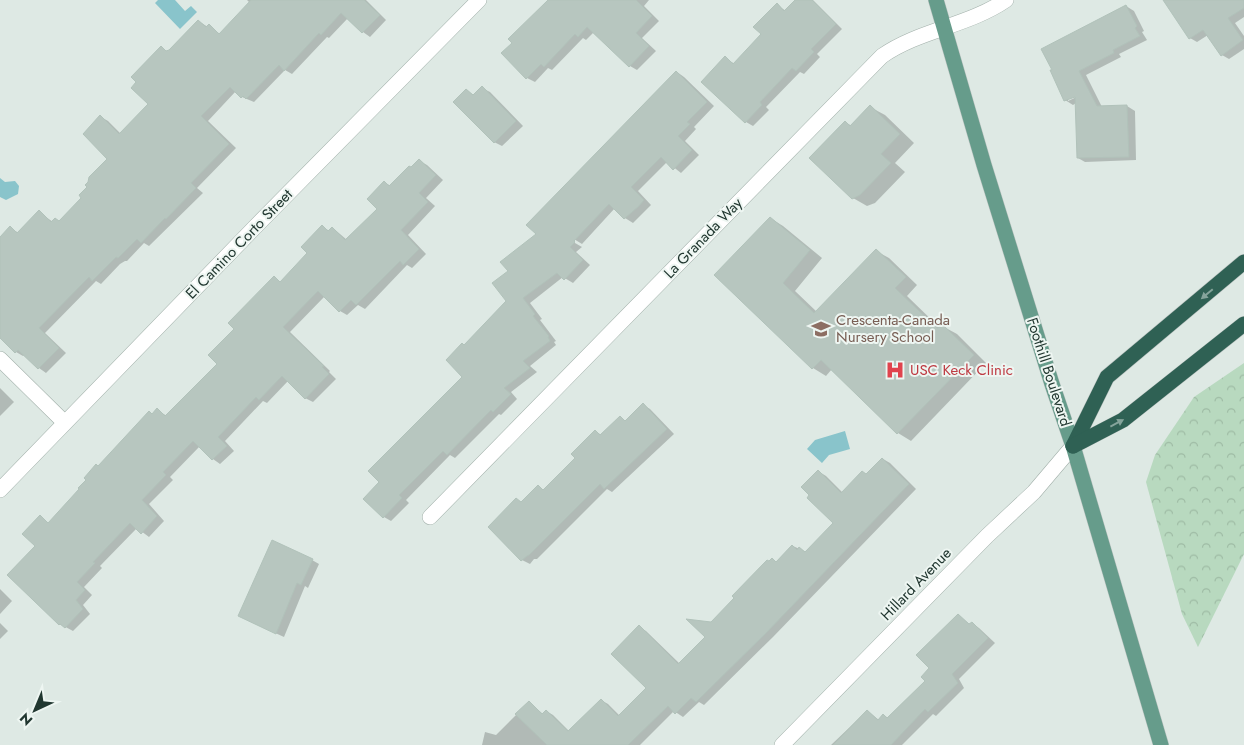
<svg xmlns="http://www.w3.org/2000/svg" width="1244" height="745" font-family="Jost,sans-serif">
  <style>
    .park { fill: url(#park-crowns) }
    .water { fill: #89c4cb }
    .shadow { fill: #0003; fill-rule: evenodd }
    .building { fill: #b7c6bf; stroke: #b1c2ba }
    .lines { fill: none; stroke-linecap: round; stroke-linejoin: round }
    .minor-casing { stroke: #a2b0aa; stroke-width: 16 }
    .major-casing { stroke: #bcc3c1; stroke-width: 16 }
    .highway-casing { stroke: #bcc3c1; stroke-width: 16 }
    .minor { stroke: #fff; stroke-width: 15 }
    .major { stroke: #669c8b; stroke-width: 15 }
    .highway { stroke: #2f6154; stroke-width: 15 }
    .oneway { fill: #85a49b }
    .labels { text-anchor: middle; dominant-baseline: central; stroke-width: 4; stroke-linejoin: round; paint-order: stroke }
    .street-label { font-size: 15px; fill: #213730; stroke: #eef6f2 }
    .education-label { font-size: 15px; fill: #785e54; stroke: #eef6f2; text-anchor: start }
    .health-label { font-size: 15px; fill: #be3a42; stroke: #eef6f2; text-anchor: start }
  </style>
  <defs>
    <pattern id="park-crowns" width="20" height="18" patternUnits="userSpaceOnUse" patternTransform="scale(1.25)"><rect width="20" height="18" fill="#b8d9bf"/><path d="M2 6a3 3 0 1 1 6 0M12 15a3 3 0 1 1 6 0" fill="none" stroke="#9ebba4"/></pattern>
  </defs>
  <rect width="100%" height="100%" fill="#dee9e4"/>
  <!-- park -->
  <path class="park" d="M1244,363V554L1198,647L1182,614L1146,482L1155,455L1194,397Z"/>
  <!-- water -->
  <g class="water">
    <path d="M158,0H175L185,11L191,6L197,12L180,29L155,3Z"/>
    <path d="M0,178L5,182L15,181L19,186L18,194L6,200L0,197Z"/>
    <path d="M845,431L850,449L829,455L822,463L807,449L815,440Z"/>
  </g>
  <!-- shadow -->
  <g class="shadow">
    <path d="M247,0H366L386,20L370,37L363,32L348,18L329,38L327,37L292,74L285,70L254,102L242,97L236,91L208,121L236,148L197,188L203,193L149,246L144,243L127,261H125L120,264L101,284L96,281L45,333L66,353L46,373L39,368L25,354L23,356L16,352L0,336V238L10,228L19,233L39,212L53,222H60L82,199L108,159L101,117L108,121L121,134L150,104L161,47L168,52L198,21L208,27L209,26L220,34L250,3Z"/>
    <path d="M550,0H649L644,6L659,21L642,38L656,51L637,70L630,66L594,32L586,40L583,38L552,70L548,68L535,82L527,78Z"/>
    <path d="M796,0H813L842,29L817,54L820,57L804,74L800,72L766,107L769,110L753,126L746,122L725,58L735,64L762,34L777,5L786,11Z"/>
    <path d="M1164,0H1244V17L1235,23L1244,36V49L1229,59L1222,55L1208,35L1197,42L1190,38Z"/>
    <path d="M1126,6L1134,11L1144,31L1142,32L1147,40L1119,54L1121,57L1086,75L1102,107L1127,106L1135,111L1136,160L1085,162L1078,158L1076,103L1073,105L1065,100L1052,71ZM1081,95L1068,101V98Z"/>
    <path d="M677,72L684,77L714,106L694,127L696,129L685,141L699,155L681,173L667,162L638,191L651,205L633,223L625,218L615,208L582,244L569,236L568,239L582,247L576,252L590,265L573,283L563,277L530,303L542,319L540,320L556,341L554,342L556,345L530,366L537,372L511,392L517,399L501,415L499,414L455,458L450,455L406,500L409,503L391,521L384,517L381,482L463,377L464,346L508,301L509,271L538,234Z"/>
    <path d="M482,88L490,92L523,126L502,146L494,142L466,91L474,95Z"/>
    <path d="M870,107L885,115L914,143L895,163L905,172L875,203L867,206L853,198L845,122L852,126Z"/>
    <path d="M419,161L427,165L443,180L426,198L435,206L408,235L426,254L412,268L407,265L365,309L358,305L347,315L340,311L325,296L290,332L330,371L329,372L336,379L313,402L305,398L288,381L267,403L263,401L225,441L234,451L220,464L213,459L200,446L170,477L173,480L149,504L164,521L149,537L137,528L100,566L102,568L84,587L92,595L83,605L90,614L73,631L60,624L9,575L37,546L40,517L49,523L81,489L98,467L157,410L167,416L219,364L236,329L274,278L281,282L309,253L322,227L330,231L333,228L347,240L379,209L384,182L391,186Z"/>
    <path d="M770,218L783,226L822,258L795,291L817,312L876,251L889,258L917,285L907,296L940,328L944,327L957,334L986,363L911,441L898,433L832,369L826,376L813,368L716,275Z"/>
    <path d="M0,388L14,402L0,416Z"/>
    <path d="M643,405L650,409L674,434L612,492L607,489L537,559H534L530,564L522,560V503L538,487L545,491L577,458L596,432L602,435L620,418L626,421Z"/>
    <path d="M883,459L890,463L916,489L773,637L704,705L699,702L683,717L674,711L640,745H482L485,732L496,735L529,702L543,714L546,711L553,715L569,731L601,700L608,704L620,716L647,688L639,627L646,631L680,664L707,637L712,623L772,560L777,563L793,546L806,552L835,523L818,471L826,476L843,493L867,475Z"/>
    <path d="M312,560L319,564L308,588L305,586L284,637L247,620Z"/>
    <path d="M0,589L12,601L0,614Z"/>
    <path d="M958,616L971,625L972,623L979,628L995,643L959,679L964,688L936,716L933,714L902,745H831L867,711L879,720L884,715L888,718L926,681L931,668Z"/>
    <path d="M0,623L8,631L0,639Z"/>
  </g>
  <!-- building -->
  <g class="building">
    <path d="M251,0H364L380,15L362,33L341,13L321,35L319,33L284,71L279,65L246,99L243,96L241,98L230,87L201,116L229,144L191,183L196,188L166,219L165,218L141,243L137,239L118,258L116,257L92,281L89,277L39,328L59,348L38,369L18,350L15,353L0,338V237L10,226L17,233L39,210L51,222L55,218L59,221L81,198L79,195L87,187L85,185L88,182L89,177L107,159L83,134L100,115L119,134L148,104L131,88L136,82L131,77L161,46L166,51L169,50L198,20L206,27L209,24L219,34Z"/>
    <path d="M548,0H636L652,16L636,33L649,46L629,67L587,27L578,37L575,34L544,67L541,64L526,79L501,53L512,43L508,39Z"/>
    <path d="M795,0H812L836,24L811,49L814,52L796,71L792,68L760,102L762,105L745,123L701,82L725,56L733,64L761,34L753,27L777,3L784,11Z"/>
    <path d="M1163,0H1244V8L1228,18L1243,40L1221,56L1203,30L1189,39Z"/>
    <path d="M1126,5L1137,26L1135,28L1140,36L1113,50L1114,53L1079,71L1097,106L1127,105L1129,157L1077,158L1075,97L1064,101L1050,70H1052L1041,49Z"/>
    <path d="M676,71L707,102L687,122L690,124L678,136L692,150L673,170L661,157L631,187L644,200L639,206L624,219L609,204L574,241L575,242L570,247L583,260L564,280L557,273L523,298L535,314L533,316L549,336L548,337L550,341L523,361L530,368L504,388L511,394L493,412L491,410L447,455L443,451L399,495L402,498L383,518L363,499L379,482L368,471L462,377L446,360L462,343L464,345L506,301L492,283L508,271L500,262L536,234L526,225Z"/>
    <path d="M482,86L516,121L494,143L453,102L466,89L473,95Z"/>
    <path d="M870,105L900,134L881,154L891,163L860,195L852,199L809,158L845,121L850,126Z"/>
    <path d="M419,159L436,175L419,193L428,202L401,230L419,249L403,265L400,261L356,305L351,300L339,312L318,291L283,327L324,366L322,367L329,374L305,399L282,376L259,400L256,397L218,437L227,446L212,460L193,441L163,472L166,475L142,500L157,516L141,534L130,523L93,562L95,563L77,582L85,590L76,600L83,609L65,628L60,624L59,625L7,575L35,546L22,534L40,515L48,523L79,489L78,488L86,480L84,478L96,464L98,466L149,411L152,414L157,408L165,416L217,364L208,355L234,329L228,323L274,276L280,282L307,253L301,247L322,225L328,231L332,227L345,240L377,209L367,199L384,181L389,186L409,166L411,167Z"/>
    <path d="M770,217L810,250L783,283L814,313L876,249L906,277L895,288L937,328L944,326L974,355L897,434L821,360L812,369L714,275Z"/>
    <path d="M643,403L667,429L604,489L600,484L529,555L527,556L521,561L488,527L516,498L521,502L538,485L543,490L575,458L571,454L595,430L600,435L620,416L625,421Z"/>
    <path d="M882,458L909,484L766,633L696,702L691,698L675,714L668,706L628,745H547L515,714L529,701L542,714L546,710L568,731L601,699L618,716L646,688L611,654L639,625L678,664L705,637L686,619L711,622L734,598L732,596L767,560L769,561L772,558L776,562L792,545L797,550L799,547L805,552L833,523L807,498L809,495L801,487L818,470L841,493L862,471L866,474Z"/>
    <path d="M272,540L313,559L301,585L297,583L276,634L238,616Z"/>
    <path d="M958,614L969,624L972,622L988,638L952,674L958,683L928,712L925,709L891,745H833L867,710L878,720L883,714L887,718L925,681L921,677L929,668L916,655Z"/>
  </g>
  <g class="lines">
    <!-- minor casing -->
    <g class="minor-casing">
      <g id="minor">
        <path d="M0,359L64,422"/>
        <path d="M0,490L254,228L479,0"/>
        <path d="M430,517L882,56C919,30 968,26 1006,0"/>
        <path d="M782,745L987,536L1034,492L1073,446"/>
      </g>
    </g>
    <!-- major casing -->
    <g class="major-casing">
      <path id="major" d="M936,0L984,165L1052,384L1073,446L1161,745"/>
    </g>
    <!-- highway casing -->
    <g class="highway-casing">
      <g id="highway">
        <path d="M1073,446L1107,377L1244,262"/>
        <path d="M1073,446L1123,420L1244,324"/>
      </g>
    </g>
    <!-- minor -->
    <use href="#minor" class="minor"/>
    <!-- major -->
    <use href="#major" class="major"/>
    <!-- highway -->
    <use href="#highway" class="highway"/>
  </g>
  <!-- one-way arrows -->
  <defs><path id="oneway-solid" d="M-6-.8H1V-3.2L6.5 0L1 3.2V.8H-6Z" transform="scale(1.25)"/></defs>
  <g class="oneway">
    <use href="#oneway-solid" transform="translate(1207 294) rotate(140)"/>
    <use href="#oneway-solid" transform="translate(1117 423) rotate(-28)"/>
  </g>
  <!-- icons -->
  <defs>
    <g id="school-bare" transform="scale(1.5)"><path d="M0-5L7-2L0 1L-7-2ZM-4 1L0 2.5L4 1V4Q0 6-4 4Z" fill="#8d6e63" stroke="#eef6f2" stroke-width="2.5" paint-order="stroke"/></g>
    <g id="hospital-bare" transform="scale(1.5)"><path d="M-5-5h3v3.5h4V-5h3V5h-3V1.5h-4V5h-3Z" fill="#e0444e" stroke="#eef6f2" stroke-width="2.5" paint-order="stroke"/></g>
  </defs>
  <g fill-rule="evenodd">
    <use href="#school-bare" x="821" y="329"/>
    <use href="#hospital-bare" x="895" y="370"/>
  </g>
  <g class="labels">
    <!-- street labels -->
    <g class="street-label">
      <text transform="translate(703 238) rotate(-46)">La Granada Way</text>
      <text transform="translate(239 244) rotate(-46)">El Camino Corto Street</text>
      <text transform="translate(1049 372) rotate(72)">Foothill Boulevard</text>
      <text transform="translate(916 584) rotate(-46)">Hillard Avenue</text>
    </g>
    <!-- education labels -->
    <g class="education-label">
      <text x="836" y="320">Crescenta-Canada<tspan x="836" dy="17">Nursery School</tspan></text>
    </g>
    <!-- health labels -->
    <g class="health-label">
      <text x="910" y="370">USC Keck Clinic</text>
    </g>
  </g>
  <!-- north arrow -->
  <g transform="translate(35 710) rotate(224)" stroke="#eef6f2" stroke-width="4" paint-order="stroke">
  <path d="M0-4L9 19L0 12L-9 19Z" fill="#213730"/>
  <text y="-8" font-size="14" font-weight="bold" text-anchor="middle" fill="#213730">N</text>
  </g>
</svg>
